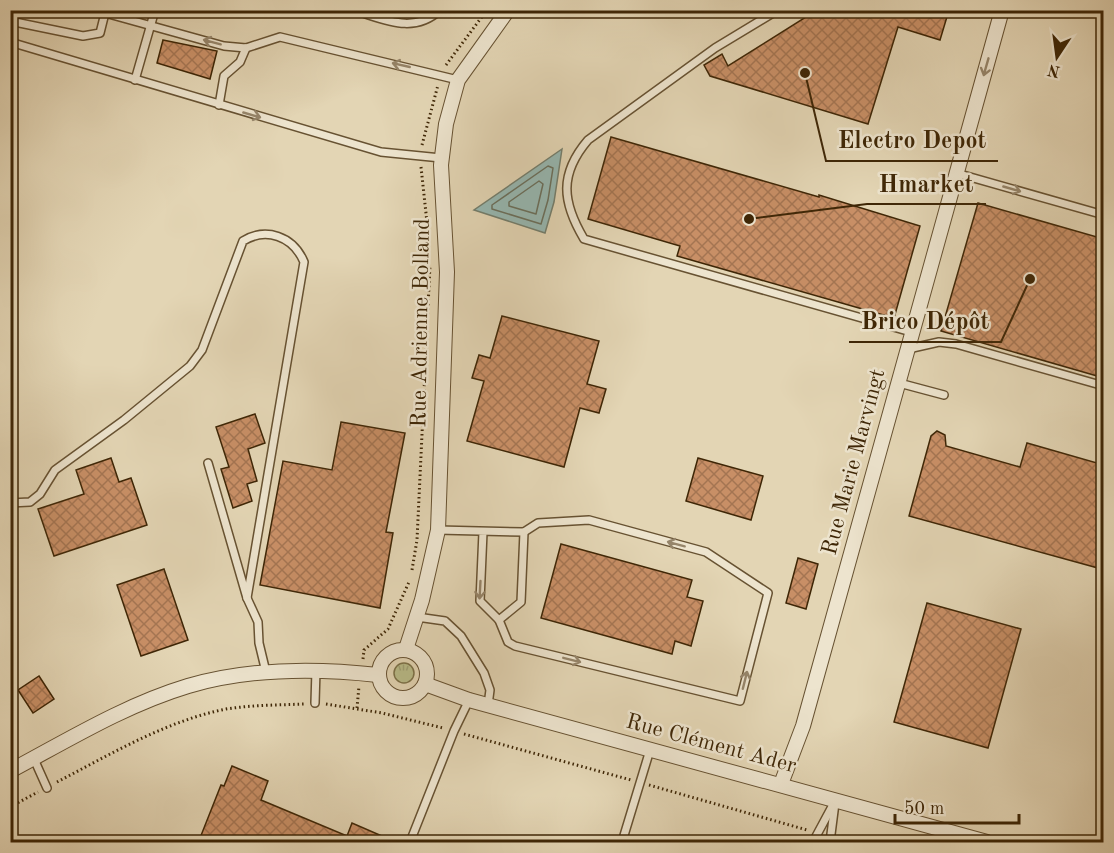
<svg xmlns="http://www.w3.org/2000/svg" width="1114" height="853" font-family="'Old Standard TT',serif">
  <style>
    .grass { fill: url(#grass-tufts); stroke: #7c7148; stroke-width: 1.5 }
    .water { fill: #96b8b2; stroke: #737e6d; stroke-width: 1.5 }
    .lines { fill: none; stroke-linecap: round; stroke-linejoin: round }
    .shore { stroke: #6a6f5c; stroke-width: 1.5 }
    .building { fill: url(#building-cross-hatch); stroke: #3e2606; stroke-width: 1.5 }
    .lane-casing { stroke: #675232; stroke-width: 10 }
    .street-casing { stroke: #675232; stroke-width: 16 }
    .path { stroke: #3e2606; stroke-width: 3; stroke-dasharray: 1.5 3; stroke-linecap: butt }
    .lane { stroke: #ede4ce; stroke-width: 7 }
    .street { stroke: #ede4ce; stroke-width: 14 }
    .oneway { stroke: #96856a }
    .labels { text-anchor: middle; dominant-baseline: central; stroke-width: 5; stroke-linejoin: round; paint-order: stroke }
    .street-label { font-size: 22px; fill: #3e2606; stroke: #ede4ce }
    .leader { fill: none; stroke: #3e2606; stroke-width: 2 }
    .callout-dot { fill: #3e2606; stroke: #ede4ce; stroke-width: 2 }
    .callout-label { font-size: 24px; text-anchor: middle; font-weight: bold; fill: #3e2606; stroke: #ede4ce; stroke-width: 5; stroke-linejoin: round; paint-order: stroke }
  </style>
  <defs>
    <pattern id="grass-tufts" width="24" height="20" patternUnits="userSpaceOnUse" patternTransform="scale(1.5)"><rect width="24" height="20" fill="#b9bc89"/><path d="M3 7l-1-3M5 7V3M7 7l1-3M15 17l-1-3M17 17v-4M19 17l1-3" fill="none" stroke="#a0a175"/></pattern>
    <pattern id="building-cross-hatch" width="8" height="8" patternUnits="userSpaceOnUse" patternTransform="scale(1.5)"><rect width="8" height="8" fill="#c88f66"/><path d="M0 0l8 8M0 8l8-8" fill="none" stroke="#a47552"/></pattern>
  </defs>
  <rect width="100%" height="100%" fill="#e3d5b4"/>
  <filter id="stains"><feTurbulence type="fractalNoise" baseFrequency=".00333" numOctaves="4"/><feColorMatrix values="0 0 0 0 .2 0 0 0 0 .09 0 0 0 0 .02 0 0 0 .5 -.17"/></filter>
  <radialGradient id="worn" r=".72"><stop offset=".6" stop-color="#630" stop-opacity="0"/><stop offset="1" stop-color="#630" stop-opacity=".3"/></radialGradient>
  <!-- grass -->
  <circle class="grass" cx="404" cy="673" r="10"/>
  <!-- water -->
  <path class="water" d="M562,149L554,202L545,233L474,210Z"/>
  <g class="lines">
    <!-- shore -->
    <g class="shore">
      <path d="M548,166L553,168L548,200L541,224L492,209V205Z"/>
      <path d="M539,181L543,184L536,214L509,206V202Z"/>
    </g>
  </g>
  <!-- building -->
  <g class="building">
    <path d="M817,10H949L940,40L898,27L868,124L710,76L704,65L722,54L728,66Z"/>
    <path d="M163,40L217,51L210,79L157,63Z"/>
    <path d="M611,137L819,197V195L920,226L894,318L677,256L680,246L588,219Z"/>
    <path d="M978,203L1104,239V378L941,331Z"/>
    <path d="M502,316L599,341L587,384L606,389L599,413L580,408L564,467L467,441L484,381L472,378L479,355L490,358Z"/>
    <path d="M255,414L265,443L248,449L257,481L247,484L252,501L233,508L221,469L229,467L216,427Z"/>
    <path d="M341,422L405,433L386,532L393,533L380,608L260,585L283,461L332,470Z"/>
    <path d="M937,431L945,435L946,446L1020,467L1027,443L1104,465V548L1098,568L909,516L931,436Z"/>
    <path d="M111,458L119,482L131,478L147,525L54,556L38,509L84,494L76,470Z"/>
    <path d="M698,458L763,476L751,520L686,501Z"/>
    <path d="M561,544L692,580L687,597L703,601L691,646L675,641L672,654L541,618Z"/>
    <path d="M798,558L818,564L806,609L786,603Z"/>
    <path d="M164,569L188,640L141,656L117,585Z"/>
    <path d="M927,603L1021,629L988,748L894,722Z"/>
    <path d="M39,676L54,699L33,713L18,690Z"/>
    <path d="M232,766L268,781L261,800L347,836L352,823L398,843H211L200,838L221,785L224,786Z"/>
  </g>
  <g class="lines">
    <!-- lane casing -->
    <g class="lane-casing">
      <g id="lane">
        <path d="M353,10C384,19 413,35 440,10"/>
        <path d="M778,10L715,48L588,140C559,174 562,202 584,239L911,332"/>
        <path d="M1103,10L1104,11"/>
        <path d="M10,21L83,36L100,33L105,13L224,46L246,48L280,37L458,80"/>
        <path d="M10,42L381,152L441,158"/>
        <path d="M135,80L155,10"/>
        <path d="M219,105L224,76L240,62L246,48"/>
        <path d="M956,173L1104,215"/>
        <path d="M908,349L939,342L956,344L1104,386"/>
        <path d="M899,383L944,395"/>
        <path d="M208,463L247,598L258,622L259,643L266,672"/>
        <path d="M10,503L30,502L40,494L55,470L124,420L190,366L202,350L243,241C266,227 293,236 304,262L247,598"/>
        <path d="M438,530L524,532L538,523L589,520L706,552L768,593L740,701L515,646L508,642L499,620L480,601L483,532"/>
        <path d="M417,617L445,621L461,636L484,673L490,690L488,705"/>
        <path d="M499,620L521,602L524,532"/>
        <path d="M315,703L316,670"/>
        <path d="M34,759L47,788"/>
        <path d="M410,842L454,731L469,700"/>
        <path d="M622,842L650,750"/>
        <path d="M813,842L835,801"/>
        <path d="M830,842L835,803"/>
      </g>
    </g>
    <!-- street casing -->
    <g class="street-casing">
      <g id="street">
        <path d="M406,649L422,600L438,530L447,272L441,165L446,124L458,80L508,10"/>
        <circle cx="403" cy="674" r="24"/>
        <path d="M425,684L469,700L987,842"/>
        <path d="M10,771C68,740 125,705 188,686C249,668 315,668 378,675"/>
        <path d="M781,784L803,726L1002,10"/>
      </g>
    </g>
    <!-- path -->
    <g class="path">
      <path d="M446,65L487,10"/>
      <path d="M422,145L438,85"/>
      <path d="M421,167L429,241"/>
      <path d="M412,570L417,540L430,265"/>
      <path d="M363,659L364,650L388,629L409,582"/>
      <path d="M326,704L382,713L443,728"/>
      <path d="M357,708L359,686"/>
      <path d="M464,734L631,780"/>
      <path d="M57,782C111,754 166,721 226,709C252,705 279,705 305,704"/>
      <path d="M649,785L807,830"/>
      <path d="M10,807L38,792"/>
      <path d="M843,839L856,842"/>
    </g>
    <!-- lane -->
    <use href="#lane" class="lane"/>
    <!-- street -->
    <use href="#street" class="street"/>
  </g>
  <!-- one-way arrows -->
  <defs><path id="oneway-shaft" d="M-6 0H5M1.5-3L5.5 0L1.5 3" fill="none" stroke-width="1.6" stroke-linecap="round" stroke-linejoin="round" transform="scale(1.5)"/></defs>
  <g class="oneway">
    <use href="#oneway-shaft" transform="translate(212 42) rotate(-165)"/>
    <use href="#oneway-shaft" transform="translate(401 65) rotate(-167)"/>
    <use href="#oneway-shaft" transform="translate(986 67) rotate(106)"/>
    <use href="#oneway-shaft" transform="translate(252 115) rotate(16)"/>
    <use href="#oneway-shaft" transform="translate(1012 189) rotate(16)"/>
    <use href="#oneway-shaft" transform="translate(676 544) rotate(-165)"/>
    <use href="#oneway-shaft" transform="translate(480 590) rotate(93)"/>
    <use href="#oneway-shaft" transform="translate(572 660) rotate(14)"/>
    <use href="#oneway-shaft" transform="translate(745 680) rotate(-76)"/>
  </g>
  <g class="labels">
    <!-- street labels -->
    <g class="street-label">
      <text transform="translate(421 323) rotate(-89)">Rue Adrienne Bolland</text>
      <text transform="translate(854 462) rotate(-75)">Rue Marie Marvingt</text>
      <text transform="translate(711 744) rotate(15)">Rue Clément Ader</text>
    </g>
  </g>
  <!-- callouts -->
  <path class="leader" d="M805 73L826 161H998M749 219L867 204H986M1030 279L1001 342H849"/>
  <g class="callout-dot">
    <circle cx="805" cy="73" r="6"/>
    <circle cx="749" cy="219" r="6"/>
    <circle cx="1030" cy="279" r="6"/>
  </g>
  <g class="callout-label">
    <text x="912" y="148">Electro Depot</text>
    <text x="926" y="192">Hmarket</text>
    <text x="925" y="329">Brico Dépôt</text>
  </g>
  <!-- margin -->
  <rect width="1114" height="853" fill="none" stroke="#e3d5b4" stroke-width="36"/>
  <rect x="12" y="12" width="1090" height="829" fill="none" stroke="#3e2606" stroke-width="3"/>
  <rect x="18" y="18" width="1078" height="817" fill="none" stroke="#3e2606" stroke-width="1.5"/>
  <!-- north arrow -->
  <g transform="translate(1057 57) rotate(193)" stroke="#ede4ce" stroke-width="4.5" paint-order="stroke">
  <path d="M0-4.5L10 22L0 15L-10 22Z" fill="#3e2606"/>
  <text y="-9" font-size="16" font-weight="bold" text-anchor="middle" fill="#3e2606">N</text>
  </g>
  <!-- scale -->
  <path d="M895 814v9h124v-9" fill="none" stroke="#3e2606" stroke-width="3"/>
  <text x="904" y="814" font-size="18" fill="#3e2606" stroke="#ede4ce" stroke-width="4.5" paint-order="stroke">50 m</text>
  <rect width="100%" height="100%" filter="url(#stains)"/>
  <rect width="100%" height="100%" fill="url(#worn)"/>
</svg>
